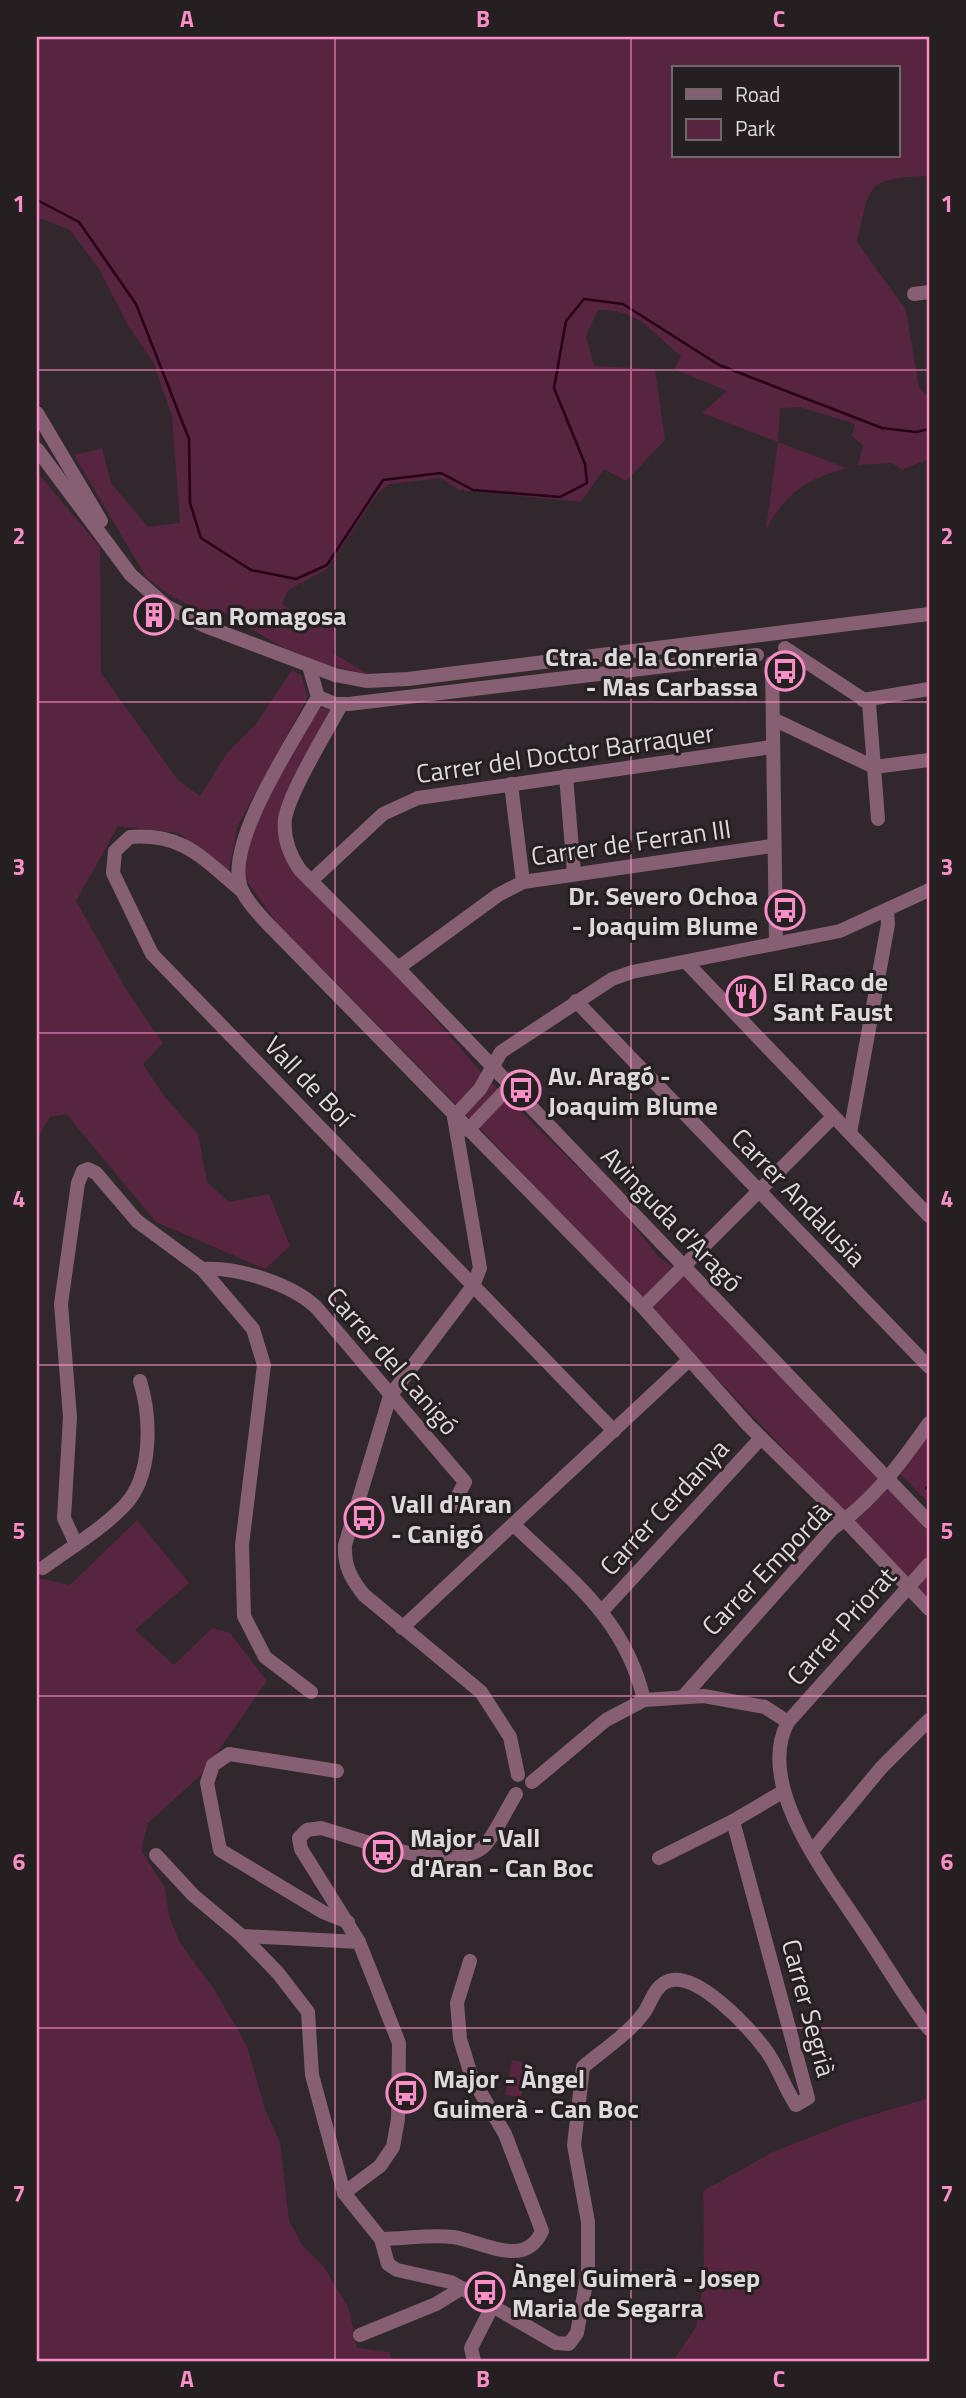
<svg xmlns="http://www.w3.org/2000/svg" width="966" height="2398" font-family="'Titillium Web',sans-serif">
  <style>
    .green { fill: #572540; fill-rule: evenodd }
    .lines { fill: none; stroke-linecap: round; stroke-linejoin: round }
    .stream { stroke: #280018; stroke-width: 2.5 }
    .minor { stroke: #865f72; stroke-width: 14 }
    .grid { fill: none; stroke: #fa8fc7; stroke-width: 2; stroke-opacity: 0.55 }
    .labels { text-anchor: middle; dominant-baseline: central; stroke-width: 6; stroke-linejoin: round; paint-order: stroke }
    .poi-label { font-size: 26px; font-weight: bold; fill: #ddd8da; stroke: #261f22; text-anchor: start }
    .street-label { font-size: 26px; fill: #ddd8da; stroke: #261f22 }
    .neatline { fill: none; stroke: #fa8fc7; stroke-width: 2.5 }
    .grid-label { font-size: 23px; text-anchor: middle; font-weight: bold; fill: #fa8fc7 }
  </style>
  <rect width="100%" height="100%" fill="#30282c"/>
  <!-- green -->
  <g class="green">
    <path d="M37,37H929V176C865,179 871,182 857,242L906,310L919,388L929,397V459L902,470L892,463L858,465L863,446L852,436L855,424L800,407L780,408L778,442L846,468C807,479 786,493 766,529L778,442L702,413L727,391L674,369L681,356C653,333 637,308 598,310L586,336L594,366L655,369L665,440L626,481L604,469L581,502L459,490L441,478L390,484L378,493L327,569L288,590L282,604L299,615L326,614L335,627L333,653L370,675L325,664L280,646L223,612H203L169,595L146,577L74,455L102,448L111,483L148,527L180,523L172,416L153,362L129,327L99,269L70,230L37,217ZM674,68H898V156H674Z"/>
    <path d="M37,472L100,547L101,673L178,780L200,796L227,753L256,724L292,670L301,675L308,697L238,825L228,873L179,833L118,826L76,901L129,994L163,1043L143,1064L164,1096L198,1134L207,1182L229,1202L269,1194L290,1246L265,1269L156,1222L66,1114L50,1117L37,1139Z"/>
    <path d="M319,707L330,710L300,765L278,824L284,857L304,883L394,972L482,1073L621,1210L658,1256L685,1276L929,1528V1602L492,1141L277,923L246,880L243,856L247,835Z"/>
    <path d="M929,1433V1503L900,1474Z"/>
    <path d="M137,1520L189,1583L135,1630L174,1665L212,1628L230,1633L267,1681L201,1775L148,1823L141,1850L165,1888L169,1916L180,1943L214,1989L247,2046L265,2109L280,2142L289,2221L303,2246L324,2267L349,2309L357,2348L389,2352L392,2361H37V1578L70,1585Z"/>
    <path d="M512,2060L528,2063L521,2098L505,2095Z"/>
    <path d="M929,2098V2361H673L696,2327L704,2280L703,2191L773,2152L849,2122Z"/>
  </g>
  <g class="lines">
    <!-- stream -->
    <g class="stream">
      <path d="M37,200L79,222L136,304L189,439L190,503L201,538L251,570L296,579L327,565L383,480L441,473L473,490L560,497L587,483L585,464L554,388L566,321L584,299L623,304L719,365L882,428L916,432L929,429"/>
      <path d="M926,1488L929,1485"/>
    </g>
    <!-- minor -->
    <g class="minor">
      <path d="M914,294L929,292"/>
      <path d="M37,413L101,521"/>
      <path d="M37,449L131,575L166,606L205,626L335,675L366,681L408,679L929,614"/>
      <path d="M785,648L869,703L878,819"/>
      <path d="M772,663L776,943"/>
      <path d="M309,666L318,697C295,739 224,843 241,888C246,901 258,913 267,923L643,1307L748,1425L845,1520L929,1609"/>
      <path d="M318,697L335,704H349L757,655"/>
      <path d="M863,700L929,689"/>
      <path d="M341,705C327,731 289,793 285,819C283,838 289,854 300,870L398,968L929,1522"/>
      <path d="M773,719L874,767L929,760"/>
      <path d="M566,776L574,873"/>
      <path d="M511,784L523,882"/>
      <path d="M311,881L383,814L418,798L772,747"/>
      <path d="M242,891C202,858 184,833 130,837L115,851L113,873L152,954L614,1431"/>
      <path d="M686,962L929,1216"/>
      <path d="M398,968L498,895L523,882L772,846"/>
      <path d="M576,1001L929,1367"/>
      <path d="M454,1117L480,1268L473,1286L390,1396L345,1545C344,1566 351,1579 364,1595L481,1692L510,1737L518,1775"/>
      <path d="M454,1117L480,1089L501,1052L612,979L632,972L840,931L929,890"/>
      <path d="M468,1130L509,1087"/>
      <path d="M850,1133L888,924L887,911"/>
      <path d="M202,1269L253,1329L264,1365L242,1545L244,1616L265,1657L311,1692"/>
      <path d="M643,1307L833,1117"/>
      <path d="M514,1525C571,1580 625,1618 644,1700"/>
      <path d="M76,1544L64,1518L70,1417L61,1304L78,1183L83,1171L88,1169L96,1173L137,1221L202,1269C236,1266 291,1284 316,1307L465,1482L453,1505"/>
      <path d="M929,1564L788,1722C753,1787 832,1882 866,1935C887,1966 906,2000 929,2029"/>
      <path d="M43,1568C70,1548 101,1530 125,1505C153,1475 151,1417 140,1381"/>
      <path d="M603,1610L761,1438"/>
      <path d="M402,1628L688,1361"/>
      <path d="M683,1697L832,1529C873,1501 901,1463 929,1423"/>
      <path d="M337,1771L229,1754L213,1765L207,1783L220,1850L323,1912L348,1922"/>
      <path d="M532,1782L606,1720L644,1700L704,1696L765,1707L788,1722"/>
      <path d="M812,1851L881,1768L929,1720"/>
      <path d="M156,1855L193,1895L242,1936L359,1942"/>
      <path d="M659,1858L733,1821L784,1791"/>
      <path d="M242,1936L278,1973L308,2012L312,2075L344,2193L381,2239L388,2264L397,2270L451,2282L556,2343L569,2344L577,2333L588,2272V2222L574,2145L583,2067C602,2051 628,2034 643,2014C651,2004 652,1991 664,1983C693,1965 749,2028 765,2049C778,2066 784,2087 796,2105L808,2098L733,1821"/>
      <path d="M344,2193L380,2166L393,2147L398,2119L399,2043L359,1942L301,1849L299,1838L307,1830L321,1828C360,1839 447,1874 482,1848C492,1841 508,1806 516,1794"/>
      <path d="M381,2239C404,2239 430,2234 453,2237C482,2241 525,2270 542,2231L505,2134L472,2078L460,2039L457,2003L470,1961"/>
      <path d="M360,2335L436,2304L462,2288"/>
      <path d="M474,2361L471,2348L493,2305"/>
    </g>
  </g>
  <!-- grid -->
  <path class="grid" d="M335,37V2361M631,37V2361M37,370H929M37,702H929M37,1033H929M37,1365H929M37,1696H929M37,2028H929"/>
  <!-- icons -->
  <defs>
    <g id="building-ring" transform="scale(2.0125)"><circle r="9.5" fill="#261f22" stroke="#fa8fc7" stroke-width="1.5"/><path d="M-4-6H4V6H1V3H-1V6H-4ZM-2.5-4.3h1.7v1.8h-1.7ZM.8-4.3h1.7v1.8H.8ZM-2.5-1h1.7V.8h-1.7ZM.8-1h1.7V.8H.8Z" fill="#fa8fc7"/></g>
    <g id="bus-ring" transform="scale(2.0125)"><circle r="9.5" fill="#261f22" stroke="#fa8fc7" stroke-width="1.5"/><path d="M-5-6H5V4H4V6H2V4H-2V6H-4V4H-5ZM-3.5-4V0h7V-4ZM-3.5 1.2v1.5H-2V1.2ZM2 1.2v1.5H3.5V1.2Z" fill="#fa8fc7"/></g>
    <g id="restaurant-ring" transform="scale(2.0125)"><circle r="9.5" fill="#261f22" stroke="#fa8fc7" stroke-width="1.5"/><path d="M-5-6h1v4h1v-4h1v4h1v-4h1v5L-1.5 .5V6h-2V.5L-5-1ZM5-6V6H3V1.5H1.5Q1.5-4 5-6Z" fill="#fa8fc7"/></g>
  </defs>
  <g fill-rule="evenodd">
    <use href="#building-ring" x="154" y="615"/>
    <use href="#bus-ring" x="785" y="671"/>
    <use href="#bus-ring" x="785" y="910"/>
    <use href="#restaurant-ring" x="746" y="996"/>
    <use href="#bus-ring" x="521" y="1090"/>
    <use href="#bus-ring" x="364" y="1518"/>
    <use href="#bus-ring" x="383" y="1852"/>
    <use href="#bus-ring" x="406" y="2093"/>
    <use href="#bus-ring" x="485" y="2292"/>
  </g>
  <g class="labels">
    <!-- poi labels -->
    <g class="poi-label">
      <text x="181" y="615">Can Romagosa</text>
      <text x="758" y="656" text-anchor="end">Ctra. de la Conreria<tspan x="758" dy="30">- Mas Carbassa</tspan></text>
      <text x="758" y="895" text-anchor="end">Dr. Severo Ochoa<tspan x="758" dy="30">- Joaquim Blume</tspan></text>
      <text x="773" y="981">El Raco de<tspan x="773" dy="30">Sant Faust</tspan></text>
      <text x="548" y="1075">Av. Aragó -<tspan x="548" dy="30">Joaquim Blume</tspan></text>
      <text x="391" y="1503">Vall d'Aran<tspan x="391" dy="30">- Canigó</tspan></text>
      <text x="410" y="1837">Major - Vall<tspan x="410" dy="30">d'Aran - Can Boc</tspan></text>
      <text x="433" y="2078">Major - Àngel<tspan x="433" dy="30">Guimerà - Can Boc</tspan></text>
      <text x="512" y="2277">Àngel Guimerà - Josep<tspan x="512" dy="30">Maria de Segarra</tspan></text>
    </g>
    <!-- street labels -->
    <g class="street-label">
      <text transform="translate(565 753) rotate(-8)">Carrer del Doctor Barraquer</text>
      <text transform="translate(631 842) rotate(-8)">Carrer de Ferran III</text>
      <text transform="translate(309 1081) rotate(46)">Vall de Boí</text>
      <text transform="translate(799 1197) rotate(46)">Carrer Andalusia</text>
      <text transform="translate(672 1219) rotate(46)">Avinguda d'Aragó</text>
      <text transform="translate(393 1361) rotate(49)">Carrer del Canigó</text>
      <text transform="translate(664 1507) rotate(-47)">Carrer Cerdanya</text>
      <text transform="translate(766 1569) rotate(-46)">Carrer Empordà</text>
      <text transform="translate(841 1626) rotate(-48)">Carrer Priorat</text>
      <text transform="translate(809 2008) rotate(75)">Carrer Segrià</text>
    </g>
  </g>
  <!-- border -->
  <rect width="966" height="2398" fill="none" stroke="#261f22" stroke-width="77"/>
  <!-- legend -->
  <rect x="672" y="66" width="228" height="91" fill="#261f22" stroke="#6f696c" stroke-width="2"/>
  <rect x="686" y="89" width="35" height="10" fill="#865f72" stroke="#6f696c" stroke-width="2"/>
  <text x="735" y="102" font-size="21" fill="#ddd8da">Road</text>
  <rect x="686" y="119" width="35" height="21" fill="#572540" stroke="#6f696c" stroke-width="2"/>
  <text x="735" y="136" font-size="21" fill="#ddd8da">Park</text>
  <rect x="38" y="38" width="890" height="2322" class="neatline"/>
  <g class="grid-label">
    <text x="187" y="27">A</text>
    <text x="483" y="27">B</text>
    <text x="779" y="27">C</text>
    <text x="19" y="212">1</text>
    <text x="947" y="212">1</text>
    <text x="19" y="544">2</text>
    <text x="947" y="544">2</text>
    <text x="19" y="875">3</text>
    <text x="947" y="875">3</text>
    <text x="19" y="1207">4</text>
    <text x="947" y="1207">4</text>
    <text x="19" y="1539">5</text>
    <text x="947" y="1539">5</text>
    <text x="19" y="1870">6</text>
    <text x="947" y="1870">6</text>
    <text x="19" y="2202">7</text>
    <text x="947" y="2202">7</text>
    <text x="187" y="2387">A</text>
    <text x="483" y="2387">B</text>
    <text x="779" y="2387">C</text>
  </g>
</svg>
